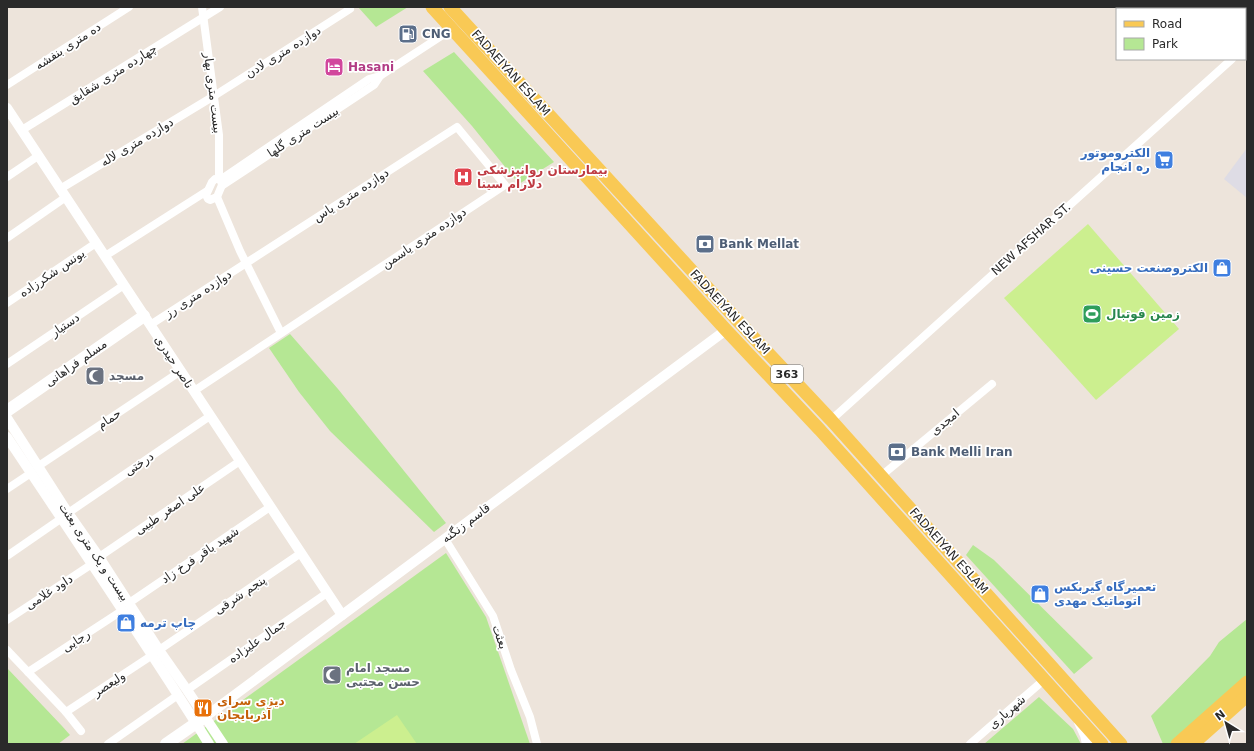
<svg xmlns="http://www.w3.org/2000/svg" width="1254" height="751" font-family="'DejaVu Sans',Vazirmatn,sans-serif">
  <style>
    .industrial { fill: #dedce5 }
    .green { fill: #b5e794 }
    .pitch { fill: #ccef8f }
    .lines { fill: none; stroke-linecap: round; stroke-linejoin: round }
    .minor { stroke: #fff; stroke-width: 8 }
    .tertiary { stroke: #fff; stroke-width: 10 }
    .secondary { stroke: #fff; stroke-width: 12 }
    .primary { stroke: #f9c955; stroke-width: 13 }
    .labels { text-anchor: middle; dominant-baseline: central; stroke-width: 3.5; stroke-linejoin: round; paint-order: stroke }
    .shield { fill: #fff; stroke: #6a6a6a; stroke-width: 1 }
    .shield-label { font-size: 11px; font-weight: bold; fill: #2a2a2a }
    .service-label { font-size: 12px; font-weight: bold; fill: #4e5e75; stroke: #fff; text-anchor: start }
    .street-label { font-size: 12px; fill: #2a2a2a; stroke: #fff }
    .hotel-label { font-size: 12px; font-weight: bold; fill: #b23c85; stroke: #fff; text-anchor: start }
    .shop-label { font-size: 12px; font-weight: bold; fill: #366cbe; stroke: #fff; text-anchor: end }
    .health-label { font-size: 12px; font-weight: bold; fill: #be3a42; stroke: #fff; text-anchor: start }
    .leisure-label { font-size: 12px; font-weight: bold; fill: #27864d; stroke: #fff; text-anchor: start }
    .worship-label { font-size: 12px; font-weight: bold; fill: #5b616d; stroke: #fff; text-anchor: start }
    .food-label { font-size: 12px; font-weight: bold; fill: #c56008; stroke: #fff; text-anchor: start }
  </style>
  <rect width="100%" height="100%" fill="#ede4db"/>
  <!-- industrial -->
  <path class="industrial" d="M1247,148V198L1224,179Z"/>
  <!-- green -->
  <g class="green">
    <path d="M358,7H408L376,27Z"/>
    <path d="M454,52L554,162L519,184L472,126L423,71Z"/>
    <path d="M290,334L338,389L446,523L434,532L330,431L299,392L269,348Z"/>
    <path d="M973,545L994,560L1093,658L1074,674L966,555Z"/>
    <path d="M446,553L486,617L530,744H182Z"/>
    <path d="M1247,619V676L1172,744H1163L1151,716L1210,656L1219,642Z"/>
    <path d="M7,668L62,726L70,735L58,744H7Z"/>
    <path d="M1039,697L1073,729L1081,744H984Z"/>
  </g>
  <!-- pitch -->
  <g class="pitch">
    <path d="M1088,224L1179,329L1096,400L1004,298Z"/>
    <path d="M397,715L417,744H354Z"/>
  </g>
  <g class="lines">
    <!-- minor -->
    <g class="minor">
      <path d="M202,7L219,135V179"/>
      <path d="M1245,48L1247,46"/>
      <path d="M7,85L129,7"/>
      <path d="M22,130L220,7"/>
      <path d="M7,177L38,156"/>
      <path d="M215,179H219L221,181L222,185L217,197L210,200L208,199L206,195L212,182Z"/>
      <path d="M220,180L369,79L380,76L452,29"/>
      <path d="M223,185L374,85L380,76"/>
      <path d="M60,189L214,96L350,9L348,7"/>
      <path d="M217,197L240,251L281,333"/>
      <path d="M7,238L66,197"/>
      <path d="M105,256L207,191"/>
      <path d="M7,303L96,243"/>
      <path d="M150,325L457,127L505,185L194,391"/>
      <path d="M7,364L124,285"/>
      <path d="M831,420L1232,59"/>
      <path d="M37,467L181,371"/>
      <path d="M881,476L992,384"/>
      <path d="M7,489L31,473"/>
      <path d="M68,513L210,416"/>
      <path d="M445,539L493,616L511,670L530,717L537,744"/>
      <path d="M7,556L62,518"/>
      <path d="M99,557L240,461"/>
      <path d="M129,603L270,507"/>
      <path d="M7,620L92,564"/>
      <path d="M7,650L66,712L81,731"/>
      <path d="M159,650L301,553"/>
      <path d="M28,672L123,610"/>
      <path d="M187,690L327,593"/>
      <path d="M66,712L151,656"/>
      <path d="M108,744L178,695"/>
      <path d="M970,744L1045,679"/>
    </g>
    <!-- tertiary -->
    <g class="tertiary">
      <path d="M7,108L342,615"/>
      <path d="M7,418L68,513L99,557L159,650L187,690L223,744"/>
      <path d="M7,437C75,539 144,640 209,744"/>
      <path d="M205,717L726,330"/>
    </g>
    <!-- secondary -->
    <g class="secondary">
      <path d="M1211,7L1213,9"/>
      <path d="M1238,7L1241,9"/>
      <path d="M1245,37L1247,38"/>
      <path d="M7,411L144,316"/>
      <path d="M1080,722L1086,735L1088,744"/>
      <path d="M166,744L205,717"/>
    </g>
    <!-- primary -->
    <g class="primary">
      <path d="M432,7L726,330L820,430L1102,744"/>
      <path d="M450,7L739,322L831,420L1121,744"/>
      <path d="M1177,744L1247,682"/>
      <path d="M1193,744L1247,696"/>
    </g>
  </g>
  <!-- icons -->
  <defs>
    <g id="fuel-square" transform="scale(1)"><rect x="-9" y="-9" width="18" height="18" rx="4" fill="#5c6f8a" stroke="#fff"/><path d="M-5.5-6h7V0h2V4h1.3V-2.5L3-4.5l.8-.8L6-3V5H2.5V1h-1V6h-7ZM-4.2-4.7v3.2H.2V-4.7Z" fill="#fff"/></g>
    <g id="hotel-square" transform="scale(1)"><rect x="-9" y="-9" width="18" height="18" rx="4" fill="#d1479c" stroke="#fff"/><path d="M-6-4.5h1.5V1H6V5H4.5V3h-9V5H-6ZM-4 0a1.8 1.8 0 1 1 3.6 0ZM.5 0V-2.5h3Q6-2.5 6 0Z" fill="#fff"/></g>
    <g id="supermarket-square" transform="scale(1)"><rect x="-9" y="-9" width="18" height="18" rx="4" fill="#3f7fe0" stroke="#fff"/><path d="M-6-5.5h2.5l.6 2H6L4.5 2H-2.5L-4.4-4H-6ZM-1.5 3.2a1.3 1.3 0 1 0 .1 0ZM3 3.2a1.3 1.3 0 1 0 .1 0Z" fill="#fff"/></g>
    <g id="hospital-square" transform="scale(1)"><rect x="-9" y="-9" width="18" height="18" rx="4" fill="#e0444e" stroke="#fff"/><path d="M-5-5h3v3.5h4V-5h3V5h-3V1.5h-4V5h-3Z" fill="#fff"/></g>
    <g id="bank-square" transform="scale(1)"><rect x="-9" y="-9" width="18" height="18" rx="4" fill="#5c6f8a" stroke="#fff"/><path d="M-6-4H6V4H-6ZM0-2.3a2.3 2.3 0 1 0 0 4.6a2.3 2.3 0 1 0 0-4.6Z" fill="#fff"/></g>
    <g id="shop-square" transform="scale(1)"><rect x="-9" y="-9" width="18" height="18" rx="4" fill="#3f7fe0" stroke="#fff"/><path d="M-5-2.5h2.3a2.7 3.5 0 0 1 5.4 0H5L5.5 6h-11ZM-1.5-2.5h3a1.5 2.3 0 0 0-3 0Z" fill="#fff"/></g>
    <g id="stadium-square" transform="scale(1)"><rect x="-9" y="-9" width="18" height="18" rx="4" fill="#2e9e5b" stroke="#fff"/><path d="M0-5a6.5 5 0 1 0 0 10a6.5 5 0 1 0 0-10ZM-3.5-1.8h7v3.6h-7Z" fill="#fff"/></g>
    <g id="mosque-square" transform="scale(1)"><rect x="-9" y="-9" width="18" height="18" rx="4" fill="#6b7280" stroke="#fff"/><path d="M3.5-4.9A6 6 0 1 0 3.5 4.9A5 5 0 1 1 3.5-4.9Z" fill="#fff"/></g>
    <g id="restaurant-square" transform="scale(1)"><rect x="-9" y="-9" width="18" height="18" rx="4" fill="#e8710a" stroke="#fff"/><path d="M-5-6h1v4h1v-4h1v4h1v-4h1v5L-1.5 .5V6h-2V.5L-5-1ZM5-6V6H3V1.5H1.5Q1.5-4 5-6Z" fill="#fff"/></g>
  </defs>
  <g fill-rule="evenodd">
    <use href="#fuel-square" x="408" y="34"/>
    <use href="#hotel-square" x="334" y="67"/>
    <use href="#supermarket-square" x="1164" y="160"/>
    <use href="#hospital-square" x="463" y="177"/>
    <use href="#bank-square" x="705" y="244"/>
    <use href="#shop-square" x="1222" y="268"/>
    <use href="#stadium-square" x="1092" y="314"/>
    <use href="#mosque-square" x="95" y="376"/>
    <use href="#bank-square" x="897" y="452"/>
    <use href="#shop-square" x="1040" y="594"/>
    <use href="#shop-square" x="126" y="623"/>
    <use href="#mosque-square" x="332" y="675"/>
    <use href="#restaurant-square" x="203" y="708"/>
  </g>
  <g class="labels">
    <!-- shield labels -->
    <rect class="shield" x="771" y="365" width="32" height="18" rx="3"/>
    <g class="shield-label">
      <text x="787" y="374">363</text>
    </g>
    <!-- service labels -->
    <g class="service-label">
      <text x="422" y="34">CNG</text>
      <text x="719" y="244">Bank Mellat</text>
      <text x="911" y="452">Bank Melli Iran</text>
    </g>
    <!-- street labels -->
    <g class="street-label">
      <text transform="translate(68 46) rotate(-33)">ده متری بنفشه</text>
      <text transform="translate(283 52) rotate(-32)">دوازده متری لادن</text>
      <text transform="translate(511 73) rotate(48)">FADAEIYAN ESLAM</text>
      <text transform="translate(113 74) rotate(-32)">چهارده متری شقایق</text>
      <text transform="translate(213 93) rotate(83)">بیست متری بهار</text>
      <text transform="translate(303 132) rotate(-33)">بیست متری گلها</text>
      <text transform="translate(137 142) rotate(-31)">دوازده متری لاله</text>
      <text transform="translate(351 195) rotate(-33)">دوازده متری یاس</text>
      <text transform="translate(424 238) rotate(-34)">دوازده متری یاسمن</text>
      <text transform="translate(1031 239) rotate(-42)">NEW AFSHAR ST.</text>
      <text transform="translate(52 273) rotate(-34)">یونس شکرزاده</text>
      <text transform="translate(198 294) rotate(-33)">دوازده متری رز</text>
      <text transform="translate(730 312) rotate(47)">FADAEIYAN ESLAM</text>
      <text transform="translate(65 325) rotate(-34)">دستیار</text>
      <text transform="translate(174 362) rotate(57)">ناصر حیدری</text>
      <text transform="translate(76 363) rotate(-35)">مسلم فراهانی</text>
      <text transform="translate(109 419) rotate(-34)">حمام</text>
      <text transform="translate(945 422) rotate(-40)">امجدی</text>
      <text transform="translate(139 464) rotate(-34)">درختی</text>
      <text transform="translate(170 509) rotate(-34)">علی اصغر طیبی</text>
      <text transform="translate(466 523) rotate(-37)">قاسم زنگنه</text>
      <text transform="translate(949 551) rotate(48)">FADAEIYAN ESLAM</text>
      <text transform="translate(94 552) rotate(56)">بیست و یک متری بعثت</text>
      <text transform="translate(200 555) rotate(-34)">شهید باقر فرخ زاد</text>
      <text transform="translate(49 592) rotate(-33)">داود غلامی</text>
      <text transform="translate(240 595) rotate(-34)">پنجم شرقی</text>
      <text transform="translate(500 637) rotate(71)">بعثت</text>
      <text transform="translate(76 641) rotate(-33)">رجایی</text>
      <text transform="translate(257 641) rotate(-35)">جمال علیزاده</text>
      <text transform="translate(109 684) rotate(-33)">ولیعصر</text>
      <text transform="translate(1007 712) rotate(-41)">شهریاری</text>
    </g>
    <!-- hotel labels -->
    <g class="hotel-label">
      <text x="348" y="67">Hasani</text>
    </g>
    <!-- shop labels -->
    <g class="shop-label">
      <text x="1150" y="153">الکتروموتور<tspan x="1150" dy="14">ره انجام</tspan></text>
      <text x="1208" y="268">الکتروصنعت حسینی</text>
      <text x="1054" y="587" text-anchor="start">تعمیرگاه گیربکس<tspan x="1054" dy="14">اتوماتیک مهدی</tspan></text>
      <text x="140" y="623" text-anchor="start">چاپ ترمه</text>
    </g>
    <!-- health labels -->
    <g class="health-label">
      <text x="477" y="170">بیمارستان روانپزشکی<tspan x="477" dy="14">دلارام سینا</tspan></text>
    </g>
    <!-- leisure labels -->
    <g class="leisure-label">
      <text x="1106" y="314">زمین فوتبال</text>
    </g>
    <!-- worship labels -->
    <g class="worship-label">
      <text x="109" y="376">مسجد</text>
      <text x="346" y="668">مسجد امام<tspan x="346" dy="14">حسن مجتبی</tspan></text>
    </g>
    <!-- food labels -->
    <g class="food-label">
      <text x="217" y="701">دیزی سرای<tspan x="217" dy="14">آذربایجان</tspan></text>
    </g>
  </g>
  <!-- border -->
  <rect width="1254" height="751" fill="none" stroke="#2a2a2a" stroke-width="16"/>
  <!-- legend -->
  <rect x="1116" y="8" width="130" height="52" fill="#ffffff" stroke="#aaaaaa"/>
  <rect x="1124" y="21" width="20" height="6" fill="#f9c955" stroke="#aaaaaa"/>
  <text x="1152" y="28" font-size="12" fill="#2a2a2a">Road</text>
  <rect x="1124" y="38" width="20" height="12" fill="#b5e794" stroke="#aaaaaa"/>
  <text x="1152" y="48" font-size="12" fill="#2a2a2a">Park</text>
  <!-- north arrow -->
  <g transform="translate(1226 723) rotate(323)" stroke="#ffffff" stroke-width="3" paint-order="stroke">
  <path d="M0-3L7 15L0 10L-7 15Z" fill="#2a2a2a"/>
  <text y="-6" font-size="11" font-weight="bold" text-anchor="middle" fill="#2a2a2a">N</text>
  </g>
</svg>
